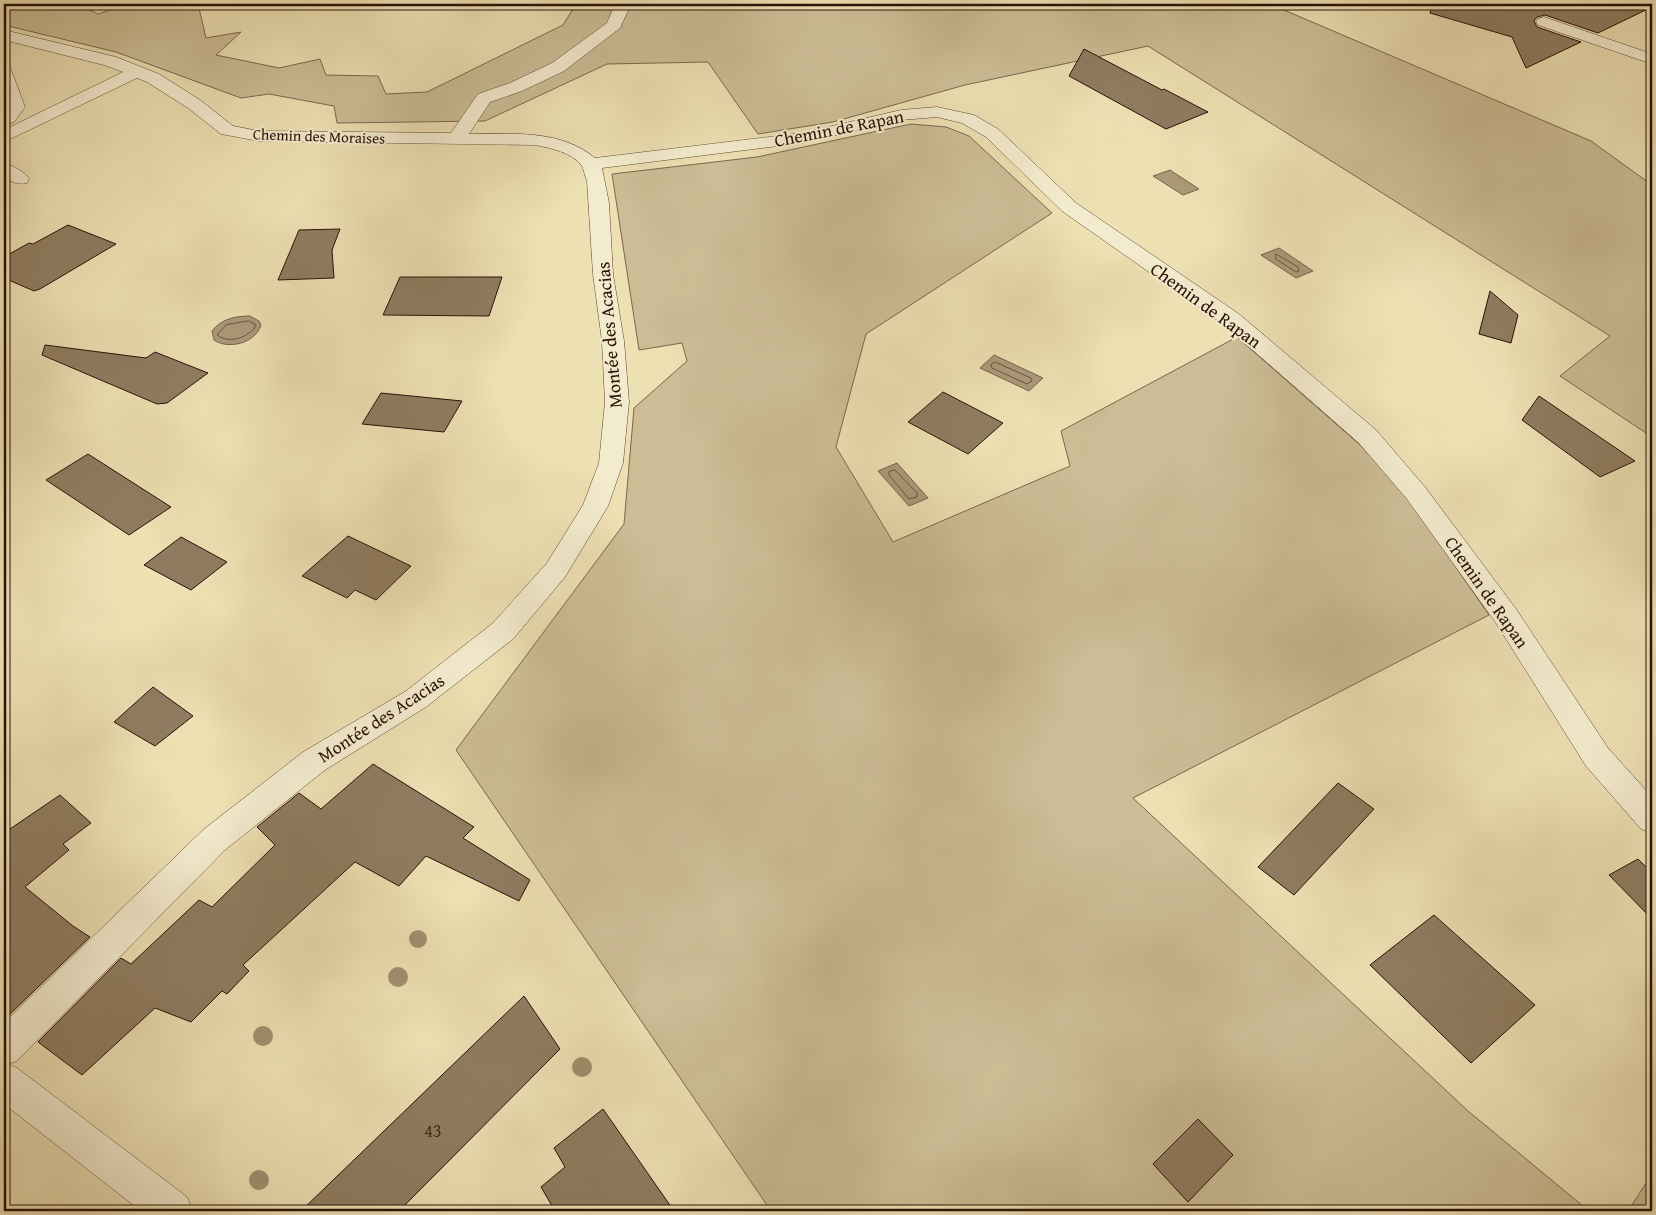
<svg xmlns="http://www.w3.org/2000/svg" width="1656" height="1215" font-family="'Gentium Book Plus',serif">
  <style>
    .green { fill: #ccbd96; stroke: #7b664e }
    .water { fill: #ab9978; stroke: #77624a }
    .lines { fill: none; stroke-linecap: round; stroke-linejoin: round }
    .shore { stroke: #6a543f; stroke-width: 1 }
    .building { fill: #8f7c60; stroke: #2a1006 }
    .minor-casing { stroke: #5b4431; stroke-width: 1 }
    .minor { fill: #f3ebce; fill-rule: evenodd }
    .tree { fill: #a18f6f }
    .labels { text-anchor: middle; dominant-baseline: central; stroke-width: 4; stroke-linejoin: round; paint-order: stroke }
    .far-street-label { font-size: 15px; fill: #2a1006; stroke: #f3ebce }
    .street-label { font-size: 18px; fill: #2a1006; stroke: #f3ebce }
    .near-number-label { font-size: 18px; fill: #432b1c }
  </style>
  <rect width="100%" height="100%" fill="#ede0b3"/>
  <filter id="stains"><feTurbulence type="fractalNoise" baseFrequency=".004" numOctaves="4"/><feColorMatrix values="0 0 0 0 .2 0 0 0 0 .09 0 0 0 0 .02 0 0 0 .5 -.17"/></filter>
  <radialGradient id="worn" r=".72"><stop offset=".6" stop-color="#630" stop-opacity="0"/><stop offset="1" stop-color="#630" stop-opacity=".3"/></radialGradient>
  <!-- green -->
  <g class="green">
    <path d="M4,4H77L98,14L127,4H198L206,38L241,32L216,55L279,68L320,59L326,75L378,76L386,94L427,92L563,25L576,4H1297L1284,10L1591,141L1652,185V437L1560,376L1610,336L1148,46L965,85L833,122L758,134L708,62L607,64L485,121L337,123L334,106L269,94L241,98L116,52L4,25Z"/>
    <path d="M911,124L946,127L969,136L1052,213L866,334L836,447L893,542L1070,466L1061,431L1237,337L1360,445L1405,494L1489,615L1133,798L1468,1111L1589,1211H771L456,750L624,524L634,408L687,361L682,343L639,350L612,174L757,157Z"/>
    <path d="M1652,1174V1211H1628Z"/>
  </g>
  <!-- water -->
  <g class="water">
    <path d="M1170,170L1199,189L1183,195L1153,176Z"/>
    <path d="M1279,248L1313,271L1296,278L1261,255Z"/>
    <path d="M250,316L259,321L261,325C256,343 228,350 214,340L212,331C221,319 235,316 250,316Z"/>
    <path d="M994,355L1043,378L1029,391L980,368Z"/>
    <path d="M897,463L928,498L909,506L878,471Z"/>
  </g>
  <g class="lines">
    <!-- shore -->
    <g class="shore">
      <path d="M1276,254L1298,267L1299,271L1296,272L1276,259Z"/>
      <path d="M249,321L255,324V328C245,338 230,344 217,335L226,325Z"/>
      <path d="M995,362L1031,378L1032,381L1027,384L992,368L991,365Z"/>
      <path d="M895,470L917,493V497L909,499L889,475V472Z"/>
    </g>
  </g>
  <!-- building -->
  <g class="building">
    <path d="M1432,4H1652V7L1598,33L1545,15L1537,17L1534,21L1537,27L1581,42L1526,68L1512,37L1430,13Z"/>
    <path d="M1084,49L1162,90L1164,89L1208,112L1166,129L1069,76Z"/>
    <path d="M68,225L116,244L40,289L34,291L4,278V257L29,243L33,244Z"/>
    <path d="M340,229L332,250L334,278L278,280L299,230Z"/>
    <path d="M400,277H502L489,316L383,315Z"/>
    <path d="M1490,291L1518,315L1511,343L1479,334Z"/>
    <path d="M45,345L146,358L155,352L208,373L167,403L157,404L42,355Z"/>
    <path d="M943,392L1003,423L968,454L908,422Z"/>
    <path d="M381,393L462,401L444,432L362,424Z"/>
    <path d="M1539,396L1635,461L1600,477L1522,420Z"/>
    <path d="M88,454L171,507L129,535L46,480Z"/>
    <path d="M348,536L411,566L376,600L355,590L347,598L302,576Z"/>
    <path d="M181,537L227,562L191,590L144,565Z"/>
    <path d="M153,687L193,716L155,746L114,722Z"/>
    <path d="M373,764L474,827L463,838L530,880L519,901L426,856L399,886L355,862L243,965L249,971L227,994L222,991L191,1022L155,1008L82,1075L38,1042L121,958L131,964L199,900L212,907L275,845L257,827L299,793L321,809Z"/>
    <path d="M1338,783L1374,809L1294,895L1258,867Z"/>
    <path d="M60,795L91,823L63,844L69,850L25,887L73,926L90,937L6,1018L4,1016V833Z"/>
    <path d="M1638,859L1652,873V919L1609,875Z"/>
    <path d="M1434,915L1535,1005L1471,1063L1370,965Z"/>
    <path d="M524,996L560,1049L399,1211H301Z"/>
    <path d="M603,1109L674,1211H555L541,1187L565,1167L554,1148Z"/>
    <path d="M1198,1119L1233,1155L1188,1202L1153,1164Z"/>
  </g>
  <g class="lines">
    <!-- minor casing -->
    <g class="minor-casing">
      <g id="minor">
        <path d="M615,4H631L620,28L564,71L522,91L490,102L469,134C512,134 560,129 595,158L802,133L901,110L937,107L974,115L998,129L1076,203L1239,314L1376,430L1425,487L1516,609L1608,748L1652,797V833L1641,829L1586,766L1496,623L1407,499L1358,442L1223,324L1062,211L986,137L962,123L937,117L901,120L802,143L602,168L609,203L613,274L624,341L629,402L623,463L608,506L565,577L513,639L426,707L325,770L225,850L17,1061L8,1064L17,1068L187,1197L193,1211H141L4,1104V1023L203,830L303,752L406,691L493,623L547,563L583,505L599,463L605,402L602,341L593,274L587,181C585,177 584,170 582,166C572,152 550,148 535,145L259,141L221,134L188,108L147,82L137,78L4,142V130L123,72L104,65L4,40V30L116,57L159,74L200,100L233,126L259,131L451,133L478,94L510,83L552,63L607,23Z"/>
        <path d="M1544,17L1652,54V64L1538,25L1536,22L1538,19Z"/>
        <path d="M4,67L10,68L12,72L25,107L14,122L4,125V112L7,107L4,96Z"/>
        <path d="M4,163C13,166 24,171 29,179L27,183C17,185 12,182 4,177Z"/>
      </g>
    </g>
    <!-- minor -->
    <use href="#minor" class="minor"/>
  </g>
  <!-- trees -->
  <g class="tree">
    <circle cx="418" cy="939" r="9"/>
    <circle cx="398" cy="977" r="10"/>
    <circle cx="263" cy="1036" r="10"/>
    <circle cx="582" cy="1067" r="10"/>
    <circle cx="259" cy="1180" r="10"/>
  </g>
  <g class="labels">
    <!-- far-street labels -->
    <g class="far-street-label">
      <text transform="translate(319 136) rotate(2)">Chemin des Moraises</text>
    </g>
    <!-- street labels -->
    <g class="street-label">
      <text transform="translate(839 128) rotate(-11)">Chemin de Rapan</text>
      <text transform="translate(1206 305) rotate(36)">Chemin de Rapan</text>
      <text transform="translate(609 335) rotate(-95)">Montée des Acacias</text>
      <text transform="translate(1487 592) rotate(55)">Chemin de Rapan</text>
      <text transform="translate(381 718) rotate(-33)">Montée des Acacias</text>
    </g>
    <!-- near-number labels -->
    <g class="near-number-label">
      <text x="433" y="1130">43</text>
    </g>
  </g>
  <!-- margin -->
  <rect width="1656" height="1215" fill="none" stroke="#ede0b3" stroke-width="20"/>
  <rect x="5" y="5" width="1646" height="1205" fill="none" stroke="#2a1006" stroke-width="2.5"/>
  <rect x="10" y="10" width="1636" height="1195" fill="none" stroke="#2a1006"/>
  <rect width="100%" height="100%" filter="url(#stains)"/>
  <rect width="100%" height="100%" fill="url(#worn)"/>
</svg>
